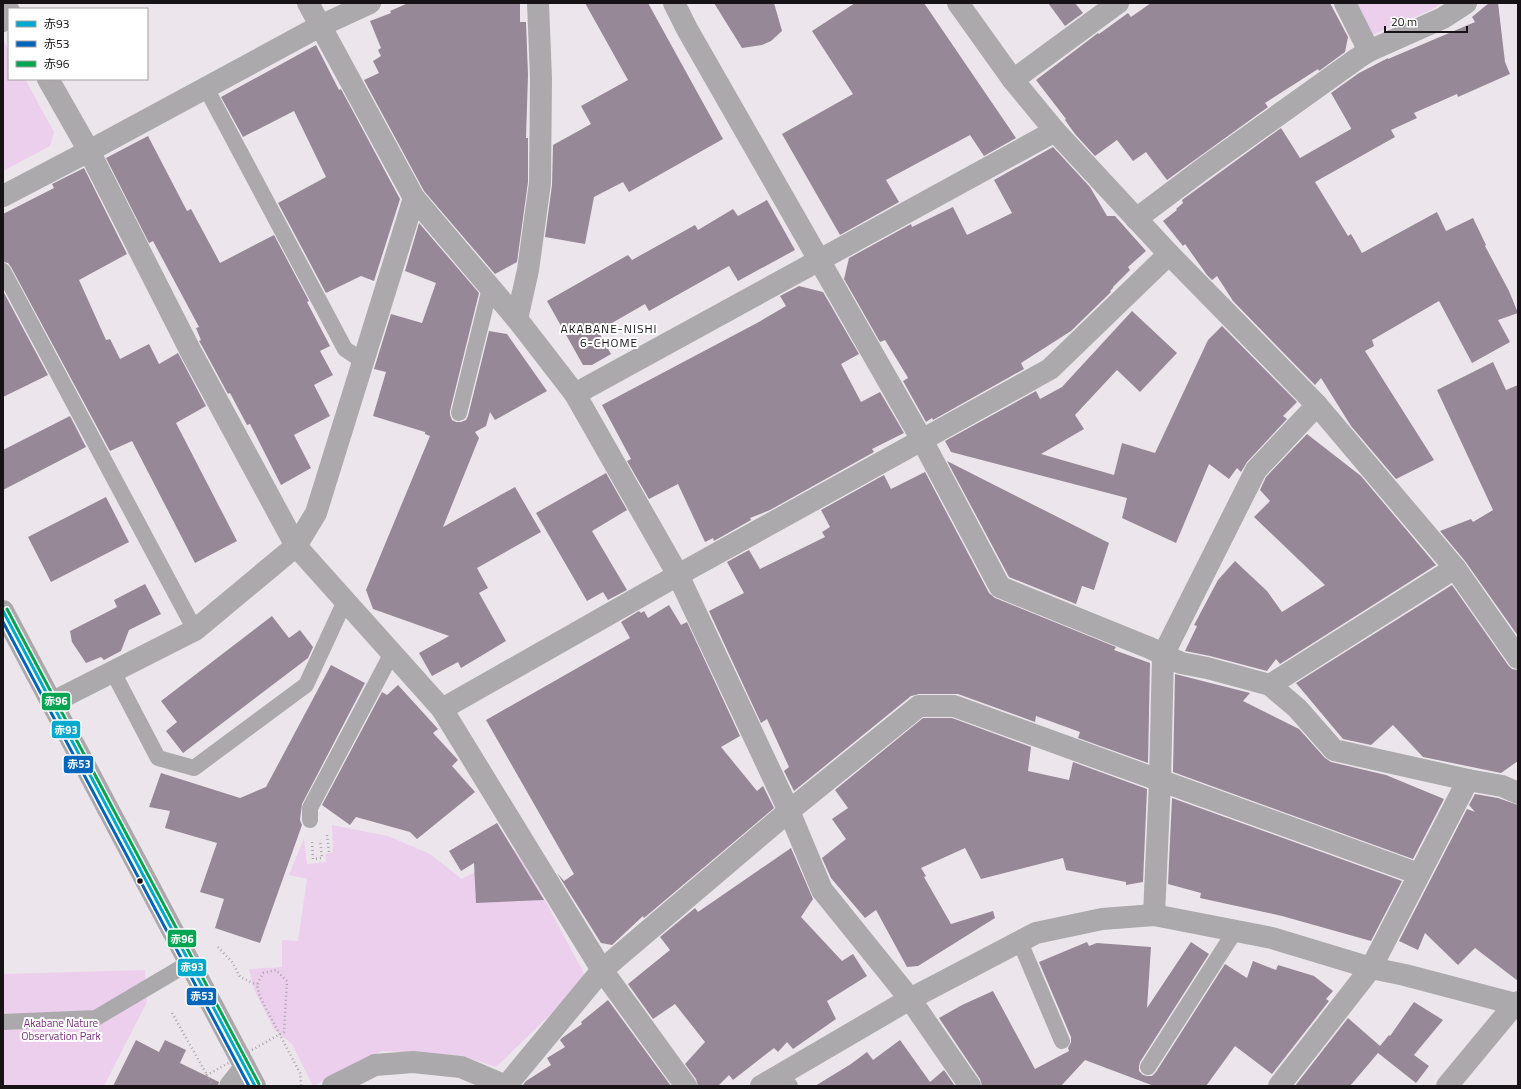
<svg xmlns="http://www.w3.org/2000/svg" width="1521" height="1089" font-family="'Titillium Web','Noto Sans JP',sans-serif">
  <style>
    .green { fill: #eccfec }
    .building { fill: #968897 }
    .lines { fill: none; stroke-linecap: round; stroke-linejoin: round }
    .path { stroke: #a7a5a7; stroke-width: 2.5; stroke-dasharray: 1 3; stroke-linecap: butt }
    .service { stroke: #aba9ab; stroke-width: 16 }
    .minor { stroke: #aba9ab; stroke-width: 22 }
    .tertiary { stroke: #aba9ab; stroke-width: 22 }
    .secondary { stroke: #aba8ab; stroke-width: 22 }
    .path-bridge { stroke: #a7a5a7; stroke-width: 2.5; stroke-dasharray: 1 3; stroke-linecap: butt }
    .bus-1-casing { stroke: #fff; stroke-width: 6 }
    .bus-2-casing { stroke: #fff; stroke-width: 6 }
    .bus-3-casing { stroke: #fff; stroke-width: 6 }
    .bus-1 { stroke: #00a9ce; stroke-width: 3 }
    .bus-2 { stroke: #0065bd; stroke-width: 3 }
    .bus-3 { stroke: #00a651; stroke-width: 3 }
    .bus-dot { fill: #161216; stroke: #fff; stroke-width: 1.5 }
    .labels { text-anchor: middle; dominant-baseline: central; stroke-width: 4; stroke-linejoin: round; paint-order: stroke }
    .park-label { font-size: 11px; fill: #7c2d7e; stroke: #fff }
    .neighbourhood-label { font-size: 12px; letter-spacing: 1px; fill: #161216; stroke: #fff }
    .line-badge { stroke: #fff; stroke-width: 1.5 }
    .badge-label { font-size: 11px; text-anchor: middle; font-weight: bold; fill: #fff }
  </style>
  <rect width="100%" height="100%" fill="#ece6ec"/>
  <!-- green -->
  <g class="green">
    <path d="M1357,3H1442L1431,10L1372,35Z"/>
    <path d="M3,39L9,50V79H25L54,132L50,146L3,171Z"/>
    <path d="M332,825L388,836L430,854L462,879L515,850L528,869L587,979L496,1067L459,1055L382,1051L313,1086L292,1044L274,1029L254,989L249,969L282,967V940L298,941L307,879L289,875L304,838L307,864L326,862L325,854L333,852Z"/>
    <path d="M145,970L147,1002L104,1086H3V974Z"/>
  </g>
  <!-- building -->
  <g class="building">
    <path d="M408,3H520V22H526L528,75L526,138H528V182L517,262L495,274L424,191L364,80L379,73L373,61L381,56L378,50L381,48L370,21L391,13L390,11Z"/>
    <path d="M585,3H648L723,139L629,192L623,182L594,197L585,244L545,237L552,185L553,145L591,124L581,106L628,80Z"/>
    <path d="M714,3H774L782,31L771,41L762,45L742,48Z"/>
    <path d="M855,3H924L1016,138L984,156L970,135L886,180L899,202L840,235L782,134L853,94L812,31Z"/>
    <path d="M1048,3H1075L1083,13L1065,26Z"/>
    <path d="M1151,3H1330L1348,37L1345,52L1319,71L1318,69L1265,103L1268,107L1167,180L1146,152L1133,161L1117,140L1095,156L1075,134L1065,120L1066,119L1036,80L1098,33L1099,34L1128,13L1131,17Z"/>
    <path d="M1489,3H1498L1505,62L1510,74L1458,97L1457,94L1414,113L1417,118L1391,130L1395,137L1315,182L1348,236L1351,234L1362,253L1437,212L1446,231L1473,218L1486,245L1485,246L1509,291L1518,313L1498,320L1510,342L1472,363L1439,301L1372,340L1374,346L1365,351L1434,460L1396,479L1351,426L1321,378L1315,385L1233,301L1217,276L1212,280L1207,275L1185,244L1183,246L1163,221L1177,210L1176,209L1183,203L1182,200L1281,128L1300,158L1351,129V128L1331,93L1359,73L1388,58V59L1475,22L1472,17Z"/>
    <path d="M316,45L339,90L341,89L400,199L374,281L361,276L326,293L278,203L326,177L294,111L243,137L221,97Z"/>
    <path d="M148,136L187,211L191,209L220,263L274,235L309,301L307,302L330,346L320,351L333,375L314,385L330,416L294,435L311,468L281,485L250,424L247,425L230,393L228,394L202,346L199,341L201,340L196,328L199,327L153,241L149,243L106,158Z"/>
    <path d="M1053,147L1090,187L1107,216H1115L1146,251L1128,267L1130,270L1113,287V288L1110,291L1111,292L1071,331L1021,363L1024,369L933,420L932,418L926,422L903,381L908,378L907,376L885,340L880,342L844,279L849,258L911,224L912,227L953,207L967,235L1012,213L994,180Z"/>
    <path d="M84,168L127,254L79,280L106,340L110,339L120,359L149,344L159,364L178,353L206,406L176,423L237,541L195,563L132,441L110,451L11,267L8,263L3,262V214L54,188L52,184Z"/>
    <path d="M767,200L795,250L738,281L729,266L649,311L645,304L598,331L611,354L592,365H583L547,301L628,255L632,260L695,225L698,230L733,209L738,216Z"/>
    <path d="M419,223L479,293L450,411V415L452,420L456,422H461L466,420L468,416L489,331L507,334L547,391L495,420L490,412L486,426L475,432L479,438L443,527L515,487L541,532L477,568L488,588L479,593L506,641L461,668L458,662L432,676L419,653L449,636L373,609L366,590L430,436L425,434V432L373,416L386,372L374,369L391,314L422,323L436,283L405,271Z"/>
    <path d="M799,286L823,292L859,354L841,364L861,402L880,392L904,433L872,449L874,452L770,510L750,518L751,520L714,541L713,538L705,542L678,484L649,499L627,461L631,459L602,405L757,323L786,306L780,296Z"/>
    <path d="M3,291L48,375L3,397Z"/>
    <path d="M1132,311L1177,353L1140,392L1117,370L1075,415L1084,429L1041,454L1114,475L1122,443L1155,453L1208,340L1222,326L1297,402L1283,416L1287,419L1247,462L1241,472L1237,468L1229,479L1209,464L1176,543L1122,518L1127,498L951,452L945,441L1036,391L1040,399L1062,387Z"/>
    <path d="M1493,362L1506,390L1518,385V636L1465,561L1440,531L1471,519L1473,522L1493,510L1437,390Z"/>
    <path d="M70,416L86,447L3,490V450Z"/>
    <path d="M1307,434L1361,476L1436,565L1280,664L1276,659L1267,671L1210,656L1185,651L1197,626L1194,625L1218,580L1235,561L1267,591L1282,612L1325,585L1254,517L1270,501L1260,490L1266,477Z"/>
    <path d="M947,461L1109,543L1094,590L1082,586L1076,604L1009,577Z"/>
    <path d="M925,472L989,593L995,598L1116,647L1114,650L1150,663L1148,763L1078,738L1080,732L1036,716L1035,722L958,694H919L911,696L794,791L784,771L789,767L767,719L761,723L709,611L744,593L727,562L749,550L760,569L825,537L822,532L830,527L821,510L884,475L891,489Z"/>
    <path d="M606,473L627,510L592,531L627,590L608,600L603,592L587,601L536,513Z"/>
    <path d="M106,497L129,542L51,582L28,537Z"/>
    <path d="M145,584L161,614L129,630L121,651L104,660L101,657L86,663L72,642L70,631L117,607L114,600Z"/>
    <path d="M1452,585L1508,665L1512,669L1518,670V761L1501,773L1423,757L1393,725L1371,745L1343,739L1296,683Z"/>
    <path d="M669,605L681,625L687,622L740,736L721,747L757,791L763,786L774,808L644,918L643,916L612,945L601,943L557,873L564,881L574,874L486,720L630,638L621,622L639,611L641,613L644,611L648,618Z"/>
    <path d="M272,616L289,638L300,630L313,647L308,658L183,753L166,731L177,722L161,701Z"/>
    <path d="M331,665L365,683L302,804L300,820L302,825L260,943L215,928L224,899L200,892L217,843L165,828L170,811L149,807L161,773L240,798L266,787Z"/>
    <path d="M1175,674L1250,693L1243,701L1299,729L1325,758L1331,762L1386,775L1444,799L1413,859L1173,772Z"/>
    <path d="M398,685L438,729L433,733L458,760L452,766L475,792L417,839L410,832L356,817L350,825L322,805L382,692L387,695Z"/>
    <path d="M923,718H952L1031,747L1028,771L1069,780L1073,762L1147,789L1143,882L1126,885V882L1066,870L1063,858L981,879L965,848L921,868L926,876L924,877L951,924L993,911L995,918L918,966L907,967L876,910L865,918L831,878L822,858L846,839L832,819L848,808L835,790Z"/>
    <path d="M1475,794L1498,798L1518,805V981L1475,948L1458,965L1425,933L1418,950L1399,941L1467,809L1475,812L1469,805Z"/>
    <path d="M1172,798L1402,881L1371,941L1282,916L1200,898L1201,893L1168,884Z"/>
    <path d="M497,823L544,900L476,903L474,863L461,871L449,851Z"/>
    <path d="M791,848L813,899L801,917L842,961L853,954L867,976L827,1001L836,1019L793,1049L787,1042L778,1052L774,1048L733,1080L729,1075L718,1086H698L696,1079L685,1064L705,1042L675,1004L653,1019L628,984L670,950L660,937L695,908L698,912Z"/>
    <path d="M1087,942L1089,946L1097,943L1151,947L1147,1008L1191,942L1209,954L1140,1062L1139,1066V1071L1143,1075L1147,1076H1152L1156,1072L1225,964L1247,978L1253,961L1276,970L1278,965L1314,976L1333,991L1326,999L1329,1001L1272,1074L1235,1046L1206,1086H1154L1085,1060L1061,1086H982L980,1079L939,1018L962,1005L993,991L1035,1069L1069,1051L1068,1048L1071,1042V1037L1039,962Z"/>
    <path d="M608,1000L671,1086H522L526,1081L551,1065L547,1058L565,1047L560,1040L562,1038L582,1024L581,1022Z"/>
    <path d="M1414,1002L1443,1020L1414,1055L1429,1066L1416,1083L1378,1053L1350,1086H1295L1348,1018L1380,1046L1389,1035L1390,1036Z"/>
    <path d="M136,1040L159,1052L165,1040L186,1050L180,1063L219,1082L218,1086H113Z"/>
    <path d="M900,1040L930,1082L944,1070L955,1086H815L851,1064L867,1052L873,1060Z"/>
  </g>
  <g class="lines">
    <!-- path -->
    <g class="path">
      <path d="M327,835L329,852"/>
      <path d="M312,842L313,859L322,858L320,840"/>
      <path d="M218,947L232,962L240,977L257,985"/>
      <path d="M287,981L276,970L263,973L257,985L260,997L300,1073L301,1085"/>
      <path d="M172,1013L207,1075"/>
    </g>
    <!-- service -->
    <g class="service">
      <path d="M3,24L9,21"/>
      <path d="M206,88L345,349L363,361"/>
      <path d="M3,271L195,630"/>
      <path d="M459,413L490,288"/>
      <path d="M113,672L158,758L194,768L306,685L345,601"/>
      <path d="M310,820V808L392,653"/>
      <path d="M1020,942L1062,1041"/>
      <path d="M3,1022L96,1018L189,963"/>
      <path d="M1148,1067L1235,931"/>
      <path d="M780,1075L790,1086"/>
    </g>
    <!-- minor -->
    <g class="minor">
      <path d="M4,3L9,11"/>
      <path d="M308,3L414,198L517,319L575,394L678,575L789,811L822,890L910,999L970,1086"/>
      <path d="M674,3L687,29L922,440L1000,587L1150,648L1181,663L1207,668L1270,685L1297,708L1334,750L1468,780L1502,786L1518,793"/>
      <path d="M958,3L1013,80L1055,131L1169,254L1317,405L1455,568L1518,658"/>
      <path d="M1345,3L1369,51"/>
      <path d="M48,79L89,151L191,352L296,546L442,709L602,970L686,1086"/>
      <path d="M1013,80L1118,3"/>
      <path d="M3,196L89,151L320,26L370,3"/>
      <path d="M1136,219L1204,168L1358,58L1369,51L1443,18L1466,3"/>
      <path d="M517,319L528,270L540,183L541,79L538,3"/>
      <path d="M575,394L1055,131"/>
      <path d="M1270,685L1455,568"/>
      <path d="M51,703L195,630L296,546L316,513L414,198"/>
      <path d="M442,709L678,575L1050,369L1169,254"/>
      <path d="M1154,915L1160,781L1163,655L1256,470L1317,405"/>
      <path d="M230,1086L245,1067"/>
      <path d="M333,1086L375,1065L413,1062L461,1067L506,1086"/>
      <path d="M506,1086L602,970L789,811L919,706H954L1419,874"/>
      <path d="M1279,1086L1371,968L1468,780"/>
      <path d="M1447,1086L1515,1004"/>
    </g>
    <!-- tertiary -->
    <path class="tertiary" d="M761,1086L910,999L1036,933L1102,919L1154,915L1272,938L1371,968L1405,975L1515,1004L1518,1002"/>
    <!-- secondary -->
    <path class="secondary" d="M3,611L255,1086"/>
    <!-- path-bridge -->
    <path class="path-bridge" d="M213,1086L207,1075L284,1032L287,981"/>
    <!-- bus-1 casing -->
    <g class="bus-1-casing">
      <path id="bus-1" d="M3,611L255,1086"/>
    </g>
    <!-- bus-2 casing -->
    <g class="bus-2-casing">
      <path id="bus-2" d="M3,622L249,1086"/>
    </g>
    <!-- bus-3 casing -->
    <g class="bus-3-casing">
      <path id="bus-3" d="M7,609L259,1084"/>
    </g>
    <!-- bus-1 -->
    <use href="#bus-1" class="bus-1"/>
    <!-- bus-2 -->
    <use href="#bus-2" class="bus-2"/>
    <!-- bus-3 -->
    <use href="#bus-3" class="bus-3"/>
  </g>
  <!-- markers -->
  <circle class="bus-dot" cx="140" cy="881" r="3.5"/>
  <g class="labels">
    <!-- park labels -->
    <g class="park-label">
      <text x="61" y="1023">Akabane Nature<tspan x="61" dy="13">Observation Park</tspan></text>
    </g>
    <!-- neighbourhood labels -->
    <g class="neighbourhood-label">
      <text x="609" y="328">AKABANE-NISHI<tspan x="609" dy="14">6-CHOME</tspan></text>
    </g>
  </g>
  <g class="line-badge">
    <rect x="41" y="692" width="30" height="19" rx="4" fill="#00a651"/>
    <rect x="51" y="720" width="30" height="19" rx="4" fill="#00a9ce"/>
    <rect x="63" y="755" width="31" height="19" rx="4" fill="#0065bd"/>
    <rect x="167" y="929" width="30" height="19" rx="4" fill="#00a651"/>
    <rect x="177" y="958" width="30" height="19" rx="4" fill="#00a9ce"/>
    <rect x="186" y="987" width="31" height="19" rx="4" fill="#0065bd"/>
  </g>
  <g class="badge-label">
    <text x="56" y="705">赤96</text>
    <text x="66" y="734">赤93</text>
    <text x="79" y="768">赤53</text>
    <text x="182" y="943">赤96</text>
    <text x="192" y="971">赤93</text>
    <text x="202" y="1000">赤53</text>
  </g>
  <!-- border -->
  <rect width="1521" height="1089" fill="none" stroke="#161216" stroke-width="8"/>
  <!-- legend -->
  <rect x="8" y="8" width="140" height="72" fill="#ffffff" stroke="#a2a0a2"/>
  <rect x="16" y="21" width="20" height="6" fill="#00a9ce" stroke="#a2a0a2"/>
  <text x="44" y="28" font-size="12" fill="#161216">赤93</text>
  <rect x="16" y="41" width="20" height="6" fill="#0065bd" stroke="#a2a0a2"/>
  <text x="44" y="48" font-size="12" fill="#161216">赤53</text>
  <rect x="16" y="61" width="20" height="6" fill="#00a651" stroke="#a2a0a2"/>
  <text x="44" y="68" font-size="12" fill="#161216">赤96</text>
  <!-- scale -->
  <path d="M1385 26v6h82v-6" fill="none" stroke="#161216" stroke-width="2"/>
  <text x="1391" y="26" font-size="12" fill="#161216" stroke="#ffffff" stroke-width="3" paint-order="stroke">20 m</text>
</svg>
